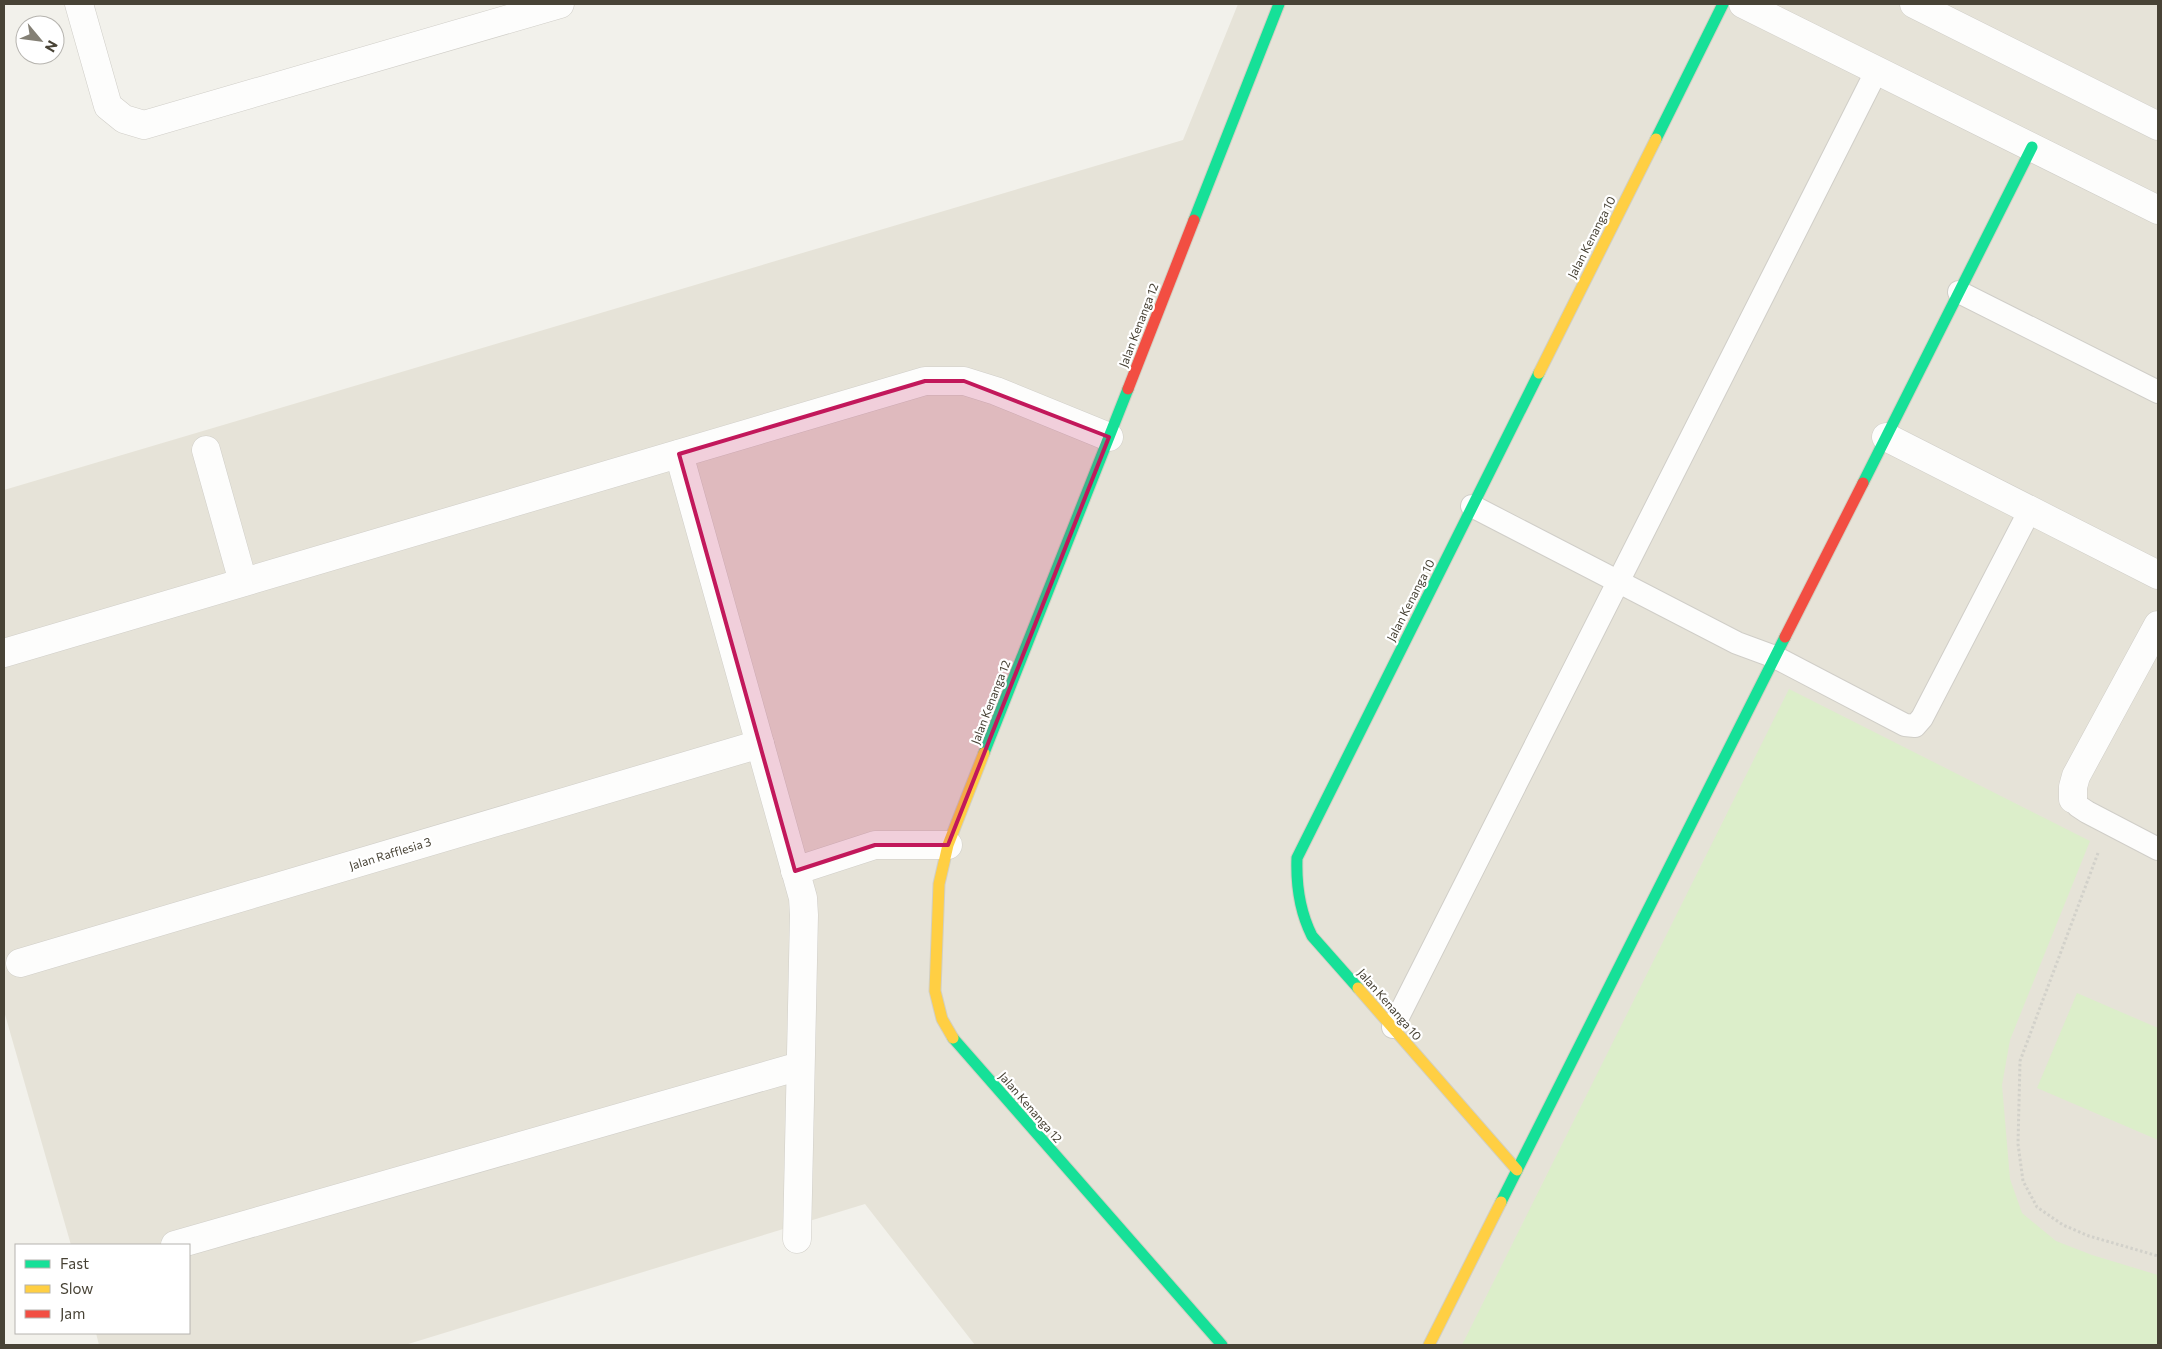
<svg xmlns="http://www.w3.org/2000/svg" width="2162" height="1349" font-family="Commissioner,sans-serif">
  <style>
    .residential { fill: #e6e3d8 }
    .park { fill: #dceeca }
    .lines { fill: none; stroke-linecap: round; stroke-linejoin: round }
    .lane-casing { stroke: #d0cec8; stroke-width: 24 }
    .street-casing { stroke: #d0cec8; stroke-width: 29 }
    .fast-casing { stroke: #d2cfc2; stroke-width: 13 }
    .slow-casing { stroke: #d2cfc2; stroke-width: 13 }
    .jam-casing { stroke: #d2cfc2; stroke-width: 13 }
    .path { stroke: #d2d1ca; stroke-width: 3; stroke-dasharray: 2.5 2.5; stroke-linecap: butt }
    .lane { stroke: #fdfdfc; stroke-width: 22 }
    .street { stroke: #fdfdfc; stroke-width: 28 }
    .fast { stroke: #16e098; stroke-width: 11 }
    .slow { stroke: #ffcf43; stroke-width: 11 }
    .jam { stroke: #f24e42; stroke-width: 11 }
    .marked { fill: #c2185b; fill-opacity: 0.2; stroke: #c2185b; stroke-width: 4; stroke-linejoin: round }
    .labels { text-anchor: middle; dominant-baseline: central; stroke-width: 4.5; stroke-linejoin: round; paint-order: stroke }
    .street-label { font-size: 12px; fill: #484336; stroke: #fff }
  </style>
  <rect width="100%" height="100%" fill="#f2f1eb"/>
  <!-- residential -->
  <path class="residential" d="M1238,4H2158V1345H975L865,1204L405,1345H99L96,1333H189V1245H71L4,1011V490L1183,140Z"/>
  <!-- park -->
  <g class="park">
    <path d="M1789,689L2090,841L2010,1040L2002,1085L2010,1179L2022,1213L2056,1241L2092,1255L2158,1275V1345H1462Z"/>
    <path d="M2077,993L2158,1028V1140L2037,1088Z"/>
  </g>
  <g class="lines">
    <!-- lane casing -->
    <g class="lane-casing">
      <g id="lane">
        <path d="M1959,292L2158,392"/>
        <path d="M1472,506L1737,643L1775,657L1905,725L1915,726L1922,718L2030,510"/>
        <path d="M2073,799L2078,806L2087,812L2158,849"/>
        <path d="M1393,1027L1877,70"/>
      </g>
    </g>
    <!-- street casing -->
    <g class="street-casing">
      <g id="street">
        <path d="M79,4L108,106L124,119L144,125L560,4"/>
        <path d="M1743,4L2158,210"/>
        <path d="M1914,4L2158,126"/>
        <path d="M1886,437L2158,575"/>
        <path d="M206,450L243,582"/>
        <path d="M679,454L803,898L804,915L797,1239"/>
        <path d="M4,653L925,381H964L996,391L1109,437"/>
        <path d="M2073,799V787L2076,776L2158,625"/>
        <path d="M795,871L875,845H948"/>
        <path d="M20,963L760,744"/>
        <path d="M175,1245L800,1066"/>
      </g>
    </g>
    <!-- fast casing -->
    <g class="fast-casing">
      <g id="fast">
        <path d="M1656,139L1723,4"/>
        <path d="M1194,220L1279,4"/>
        <path d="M1863,483L2032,147"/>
        <path d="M984,753L1128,389"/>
        <path d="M1358,988L1312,936C1300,912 1296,885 1297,858L1539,373"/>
        <path d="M953,1038L1222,1345"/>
        <path d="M1501,1202L1785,637"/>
      </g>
    </g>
    <!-- slow casing -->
    <g class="slow-casing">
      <g id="slow">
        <path d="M1539,373L1656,139"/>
        <path d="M1358,988L1517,1170"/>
        <path d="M953,1038L942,1019L935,991L939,884L948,845L984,753"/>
        <path d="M1429,1345L1501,1202"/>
      </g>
    </g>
    <!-- jam casing -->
    <g class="jam-casing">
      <g id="jam">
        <path d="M1128,389L1194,220"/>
        <path d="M1785,637L1863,483"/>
      </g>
    </g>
    <!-- path -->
    <path class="path" d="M2098,853L2020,1061L2018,1144L2023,1181L2037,1207L2063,1225L2089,1236L2158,1256"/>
    <!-- lane -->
    <use href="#lane" class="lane"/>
    <!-- street -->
    <use href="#street" class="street"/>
    <!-- fast -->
    <use href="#fast" class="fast"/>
    <!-- slow -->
    <use href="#slow" class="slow"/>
    <!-- jam -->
    <use href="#jam" class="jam"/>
  </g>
  <!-- marked area -->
  <path class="marked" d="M925,381H964L1109,437L948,845H875L795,871L679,454Z"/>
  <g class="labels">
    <!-- street labels -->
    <g class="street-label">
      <text transform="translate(1591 237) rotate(-63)">Jalan Kenanga 10</text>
      <text transform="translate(1138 325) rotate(-69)">Jalan Kenanga 12</text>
      <text transform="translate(1410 600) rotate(-63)">Jalan Kenanga 10</text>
      <text transform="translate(990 702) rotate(-69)">Jalan Kenanga 12</text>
      <text transform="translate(390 853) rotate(-17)">Jalan Rafflesia 3</text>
      <text transform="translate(1390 1004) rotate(49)">Jalan Kenanga 10</text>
      <text transform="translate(1031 1107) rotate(49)">Jalan Kenanga 12</text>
    </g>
  </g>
  <!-- border -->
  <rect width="2162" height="1349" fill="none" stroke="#484336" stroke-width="10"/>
  <!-- legend -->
  <rect x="15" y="1244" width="175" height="90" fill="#ffffff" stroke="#b6b4af"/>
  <rect x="25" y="1260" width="25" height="8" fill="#16e098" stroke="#b6b4af"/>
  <text x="60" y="1269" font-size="15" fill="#484336">Fast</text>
  <rect x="25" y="1285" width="25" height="8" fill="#ffcf43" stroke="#b6b4af"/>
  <text x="60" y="1294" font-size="15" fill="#484336">Slow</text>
  <rect x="25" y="1310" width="25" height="8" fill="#f24e42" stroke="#b6b4af"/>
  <text x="60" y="1319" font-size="15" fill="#484336">Jam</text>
  <!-- north arrow -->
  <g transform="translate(40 40) rotate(119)"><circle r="24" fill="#ffffff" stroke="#b6b4af"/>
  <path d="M0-4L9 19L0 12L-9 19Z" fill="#848075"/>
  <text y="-8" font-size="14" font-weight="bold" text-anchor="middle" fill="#484336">N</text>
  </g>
</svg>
